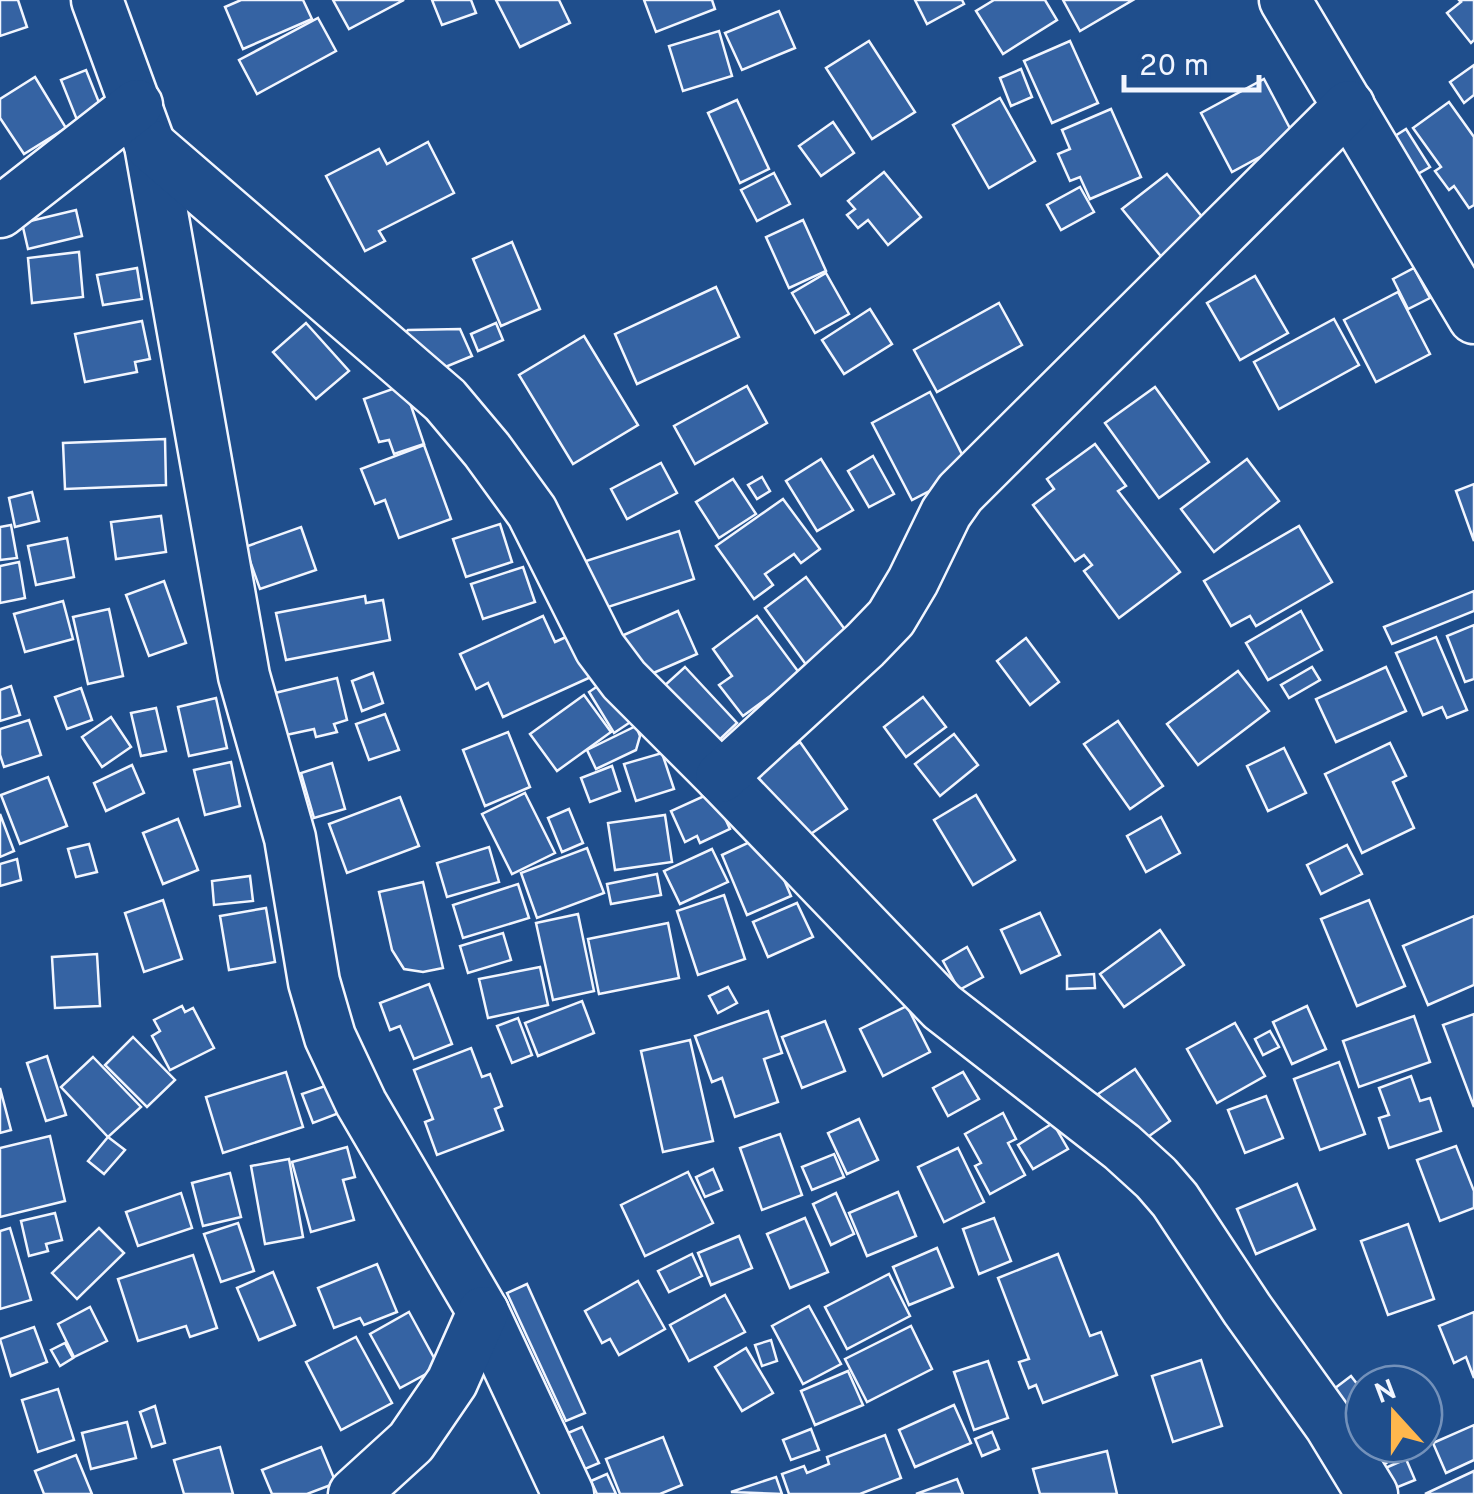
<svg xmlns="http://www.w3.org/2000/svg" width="1474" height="1494" font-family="Overpass,sans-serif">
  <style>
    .building { fill: #3563a3; stroke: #f2f6ff; stroke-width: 2.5 }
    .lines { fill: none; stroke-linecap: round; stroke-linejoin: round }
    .minor-casing { stroke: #f2f6ff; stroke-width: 55 }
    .minor { stroke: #1f4e8c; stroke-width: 50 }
  </style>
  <rect width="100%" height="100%" fill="#1f4e8c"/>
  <!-- building -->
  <g class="building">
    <path d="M0,0H18L27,27L0,36Z"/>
    <path d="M241,0H303L312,19L243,49L225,7Z"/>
    <path d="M333,0H404L349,29Z"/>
    <path d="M432,0H471L476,13L442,25Z"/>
    <path d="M496,0H559L570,23L520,47Z"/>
    <path d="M644,0H712L715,9L656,32Z"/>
    <path d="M915,0H962L964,4L927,24Z"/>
    <path d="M994,0H1045L1057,20L1003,54L976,11Z"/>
    <path d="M1063,0H1133L1080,31Z"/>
    <path d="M1459,0H1474V40L1471,43L1447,13L1461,2Z"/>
    <path d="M779,11L795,48L742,70L725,33Z"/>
    <path d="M318,18L336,51L257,94L239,60Z"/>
    <path d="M719,31L732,76L683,91L669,46Z"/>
    <path d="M869,41L915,112L872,139L826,68Z"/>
    <path d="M1070,41L1098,103L1052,123L1024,61Z"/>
    <path d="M1474,65V95L1464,103L1450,82Z"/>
    <path d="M1021,69L1032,97L1011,106L1000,78Z"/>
    <path d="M86,70L108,125L83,135L61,80Z"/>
    <path d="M35,77L66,128L24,154L0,118V99Z"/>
    <path d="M1264,79L1295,138L1232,172L1201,113Z"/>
    <path d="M1000,98L1035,161L989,188L953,125Z"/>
    <path d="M737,100L769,169L740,183L708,113Z"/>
    <path d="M1449,102L1474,137V205L1469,208L1454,186L1449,190L1435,171L1441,167L1413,128Z"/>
    <path d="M1111,109L1141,177L1090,199L1080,177L1070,181L1058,154L1070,149L1062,130Z"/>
    <path d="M833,122L854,153L821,176L799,146Z"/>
    <path d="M1406,129L1430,167L1407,180L1384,143Z"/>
    <path d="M428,142L454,193L379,231L385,241L365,251L326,176L379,149L387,164Z"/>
    <path d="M884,172L921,217L888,245L868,220L858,228L847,215L855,209L848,201Z"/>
    <path d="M774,173L790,204L757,221L741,190Z"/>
    <path d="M1167,174L1208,224L1164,260L1122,209Z"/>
    <path d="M1080,187L1094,212L1061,230L1047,205Z"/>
    <path d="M76,210L82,236L28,249L22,223Z"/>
    <path d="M803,220L826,271L789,288L766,237Z"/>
    <path d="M512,242L540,309L501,326L473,259Z"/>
    <path d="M79,252L83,297L32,303L28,258Z"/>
    <path d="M137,268L142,299L103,305L97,275Z"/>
    <path d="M1414,268L1430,298L1408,309L1393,279Z"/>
    <path d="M826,273L849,314L815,333L792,293Z"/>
    <path d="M1255,276L1288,333L1240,360L1207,303Z"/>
    <path d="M716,287L739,337L637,384L615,334Z"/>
    <path d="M1398,292L1430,354L1376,382L1344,320Z"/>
    <path d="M999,303L1022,345L937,392L914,350Z"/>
    <path d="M870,309L892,344L844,374L822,340Z"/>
    <path d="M1334,319L1359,365L1279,409L1254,362Z"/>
    <path d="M142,321L150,359L135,362L137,372L85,382L75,334Z"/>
    <path d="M306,323L349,371L316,399L273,352Z"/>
    <path d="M496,323L503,340L478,351L471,334Z"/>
    <path d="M460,329L472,356L426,375L395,342L408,330Z"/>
    <path d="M584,336L638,425L573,464L519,375Z"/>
    <path d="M404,385L424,444L394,454L389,440L379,442L364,399Z"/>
    <path d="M747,386L767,423L695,464L674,426Z"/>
    <path d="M1155,387L1209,462L1159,498L1105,423Z"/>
    <path d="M930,392L970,470L912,500L872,423Z"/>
    <path d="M165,439L166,485L65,489L63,443Z"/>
    <path d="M1095,444L1126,486L1118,491L1180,572L1119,618L1084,571L1092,565L1084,555L1075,561L1033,505L1054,489L1047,479Z"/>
    <path d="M424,445L451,519L399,538L385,500L375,504L361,469Z"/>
    <path d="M873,456L894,494L869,507L848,471Z"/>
    <path d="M821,459L853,510L817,531L786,481Z"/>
    <path d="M1247,459L1279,501L1214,552L1181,509Z"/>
    <path d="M661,463L677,493L627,519L611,489Z"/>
    <path d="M762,477L770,491L757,499L748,485Z"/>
    <path d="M733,479L756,514L719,538L696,502Z"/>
    <path d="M1474,484V541L1456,491Z"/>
    <path d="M32,492L39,521L15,527L9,498Z"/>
    <path d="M783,499L820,549L801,563L794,554L765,574L773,585L754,599L716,546Z"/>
    <path d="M161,516L166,552L116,559L111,522Z"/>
    <path d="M500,524L512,562L466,577L453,539Z"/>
    <path d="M11,525L17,558L0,560V527Z"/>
    <path d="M1299,526L1332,582L1256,626L1250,616L1231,626L1204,581Z"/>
    <path d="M301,527L316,570L260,589L245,547Z"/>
    <path d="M679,531L694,579L602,609L586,561Z"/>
    <path d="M67,538L74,577L36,585L28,546Z"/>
    <path d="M19,562L25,598L0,603V566Z"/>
    <path d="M523,567L535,602L483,619L471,584Z"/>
    <path d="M806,577L849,635L807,666L765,608Z"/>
    <path d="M164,581L186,643L149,656L126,595Z"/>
    <path d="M1474,591V611L1392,644L1384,627Z"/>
    <path d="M365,596L366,603L383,600L390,640L286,660L276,613Z"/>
    <path d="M63,601L73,639L25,652L14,614Z"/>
    <path d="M109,609L123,676L88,684L73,617Z"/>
    <path d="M678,611L697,654L635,681L617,638Z"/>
    <path d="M1301,611L1322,650L1268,680L1246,643Z"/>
    <path d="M543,616L555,642L575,633L593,676L503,717L488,683L476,689L460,654Z"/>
    <path d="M757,616L800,674L743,716L719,685L732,676L713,649Z"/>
    <path d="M1474,625V679L1465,682L1447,636Z"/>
    <path d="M1436,637L1467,710L1447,718L1442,707L1423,715L1396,653Z"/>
    <path d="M1026,638L1059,682L1030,705L997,661Z"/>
    <path d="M685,667L737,723L716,743L664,686Z"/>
    <path d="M1312,667L1320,680L1289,698L1281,685Z"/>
    <path d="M1386,667L1406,711L1336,742L1316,699Z"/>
    <path d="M1238,671L1269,711L1198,765L1167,724Z"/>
    <path d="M373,673L383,703L362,711L352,681Z"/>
    <path d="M611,677L638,717L614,733L589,692Z"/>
    <path d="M337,678L347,720L334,724L337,732L316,737L314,729L286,735L275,693Z"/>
    <path d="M11,686L20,715L0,721V690Z"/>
    <path d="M81,688L92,720L67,729L55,697Z"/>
    <path d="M584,695L611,732L557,771L530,734Z"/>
    <path d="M923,697L946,727L906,757L884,727Z"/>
    <path d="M216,698L227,748L189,756L178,707Z"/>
    <path d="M156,708L166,751L141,756L131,713Z"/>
    <path d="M385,714L399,750L369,760L356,724Z"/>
    <path d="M111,717L131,747L102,767L82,737Z"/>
    <path d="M29,720L41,755L4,767L0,755V729Z"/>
    <path d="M1118,721L1163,786L1130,809L1084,744Z"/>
    <path d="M636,726L640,736L636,750L596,769L587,750Z"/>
    <path d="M508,732L530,787L485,806L463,750Z"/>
    <path d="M954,734L978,765L940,796L915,764Z"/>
    <path d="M800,742L847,809L802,840L755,773Z"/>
    <path d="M1390,743L1406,776L1393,782L1414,828L1362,853L1325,774Z"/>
    <path d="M1284,748L1306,793L1268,811L1247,766Z"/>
    <path d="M662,753L674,789L636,801L624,764Z"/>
    <path d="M231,762L240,806L205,815L194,770Z"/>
    <path d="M332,763L345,809L314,818L301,773Z"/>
    <path d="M132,765L144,793L106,811L94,783Z"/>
    <path d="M612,766L620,791L590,802L581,778Z"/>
    <path d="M48,777L67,826L20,844L1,795Z"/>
    <path d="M713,792L730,829L700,843L697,836L685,842L671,811Z"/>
    <path d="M525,793L555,853L512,874L482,814Z"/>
    <path d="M976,795L1015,860L973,885L934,820Z"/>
    <path d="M400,797L419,846L347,873L329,824Z"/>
    <path d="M569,809L583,843L562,852L548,818Z"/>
    <path d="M0,814L14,851L0,857Z"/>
    <path d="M665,815L672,862L615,870L608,823Z"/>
    <path d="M1161,817L1180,853L1146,872L1127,836Z"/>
    <path d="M178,819L198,870L163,884L143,833Z"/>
    <path d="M765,835L791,896L747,915L722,855Z"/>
    <path d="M89,844L97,872L76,877L68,849Z"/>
    <path d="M1347,845L1362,874L1321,894L1307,865Z"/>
    <path d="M489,847L499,882L447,897L437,863Z"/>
    <path d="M587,848L604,893L537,918L521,873Z"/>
    <path d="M712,849L728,882L680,904L664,871Z"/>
    <path d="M17,859L21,880L0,886V864Z"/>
    <path d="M657,874L661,895L611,904L607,884Z"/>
    <path d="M250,876L253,901L214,905L212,881Z"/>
    <path d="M423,882L443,968L423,972L404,969L392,950L379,892Z"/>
    <path d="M518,884L529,918L463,938L453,905Z"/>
    <path d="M724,895L745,959L698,975L677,911Z"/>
    <path d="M163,900L182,959L144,972L125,913Z"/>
    <path d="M1369,900L1405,986L1357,1006L1321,919Z"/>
    <path d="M797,903L813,937L768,957L753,922Z"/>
    <path d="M266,908L275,962L229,970L220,916Z"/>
    <path d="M1040,913L1060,955L1021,973L1001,930Z"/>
    <path d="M578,914L594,991L553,1000L536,923Z"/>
    <path d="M1474,916V985L1428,1005L1403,946Z"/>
    <path d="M668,923L679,978L599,994L588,939Z"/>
    <path d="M1160,930L1184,965L1124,1007L1100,974Z"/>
    <path d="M503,933L511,960L468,973L460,946Z"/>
    <path d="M967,947L983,977L959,990L943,961Z"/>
    <path d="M97,954L100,1006L55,1008L52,957Z"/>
    <path d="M540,967L548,1005L488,1018L479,979Z"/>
    <path d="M1094,974L1095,988L1067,989V976Z"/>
    <path d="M429,984L452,1044L414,1059L400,1026L390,1030L380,1003Z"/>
    <path d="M728,987L737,1003L718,1013L709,996Z"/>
    <path d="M582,1001L594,1033L538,1056L525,1023Z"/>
    <path d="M182,1006L185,1012L193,1008L214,1048L170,1070L152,1036L160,1031L154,1020Z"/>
    <path d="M907,1006L930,1052L883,1076L860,1029Z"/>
    <path d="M1307,1006L1326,1049L1292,1064L1273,1022Z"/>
    <path d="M768,1011L782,1053L764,1059L778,1102L735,1117L722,1078L712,1082L695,1036Z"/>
    <path d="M1474,1014V1107L1443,1025Z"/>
    <path d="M1414,1016L1430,1062L1359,1087L1343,1041Z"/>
    <path d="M518,1018L532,1055L512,1063L497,1026Z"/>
    <path d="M825,1021L845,1071L802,1088L782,1037Z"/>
    <path d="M1235,1023L1265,1076L1217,1103L1187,1049Z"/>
    <path d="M1270,1031L1279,1047L1263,1055L1255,1039Z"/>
    <path d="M133,1037L175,1080L147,1107L105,1065Z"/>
    <path d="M690,1040L713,1141L663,1152L641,1051Z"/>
    <path d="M471,1048L482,1077L490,1074L502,1106L495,1109L503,1130L437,1155L425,1122L433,1119L414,1070Z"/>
    <path d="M47,1056L66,1115L46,1121L27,1063Z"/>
    <path d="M93,1057L141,1107L108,1137L61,1087Z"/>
    <path d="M1339,1062L1365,1134L1320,1150L1294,1079Z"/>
    <path d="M1135,1069L1170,1121L1134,1147L1098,1094Z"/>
    <path d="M286,1072L303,1127L223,1153L206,1097Z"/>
    <path d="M963,1072L979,1099L948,1116L933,1088Z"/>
    <path d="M1411,1076L1420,1101L1430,1098L1441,1131L1389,1148L1379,1118L1389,1115L1379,1088Z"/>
    <path d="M328,1085L339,1113L313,1123L302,1094Z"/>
    <path d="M0,1088L11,1130L0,1133Z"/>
    <path d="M1266,1096L1283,1138L1245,1153L1228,1110Z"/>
    <path d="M1003,1113L1016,1139L1008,1143L1025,1175L990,1194L975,1166L981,1163L965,1134Z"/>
    <path d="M859,1119L878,1160L847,1174L828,1133Z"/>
    <path d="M1053,1123L1068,1149L1033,1169L1018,1145Z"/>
    <path d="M780,1134L802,1195L762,1210L740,1148Z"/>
    <path d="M50,1136L65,1201L0,1217V1148Z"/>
    <path d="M108,1137L125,1150L104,1174L88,1161Z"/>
    <path d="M1456,1146L1474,1191V1208L1440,1221L1417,1160Z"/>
    <path d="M347,1147L355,1177L343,1180L354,1220L311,1232L292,1162Z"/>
    <path d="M958,1148L984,1202L944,1222L918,1167Z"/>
    <path d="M834,1154L844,1177L812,1190L802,1167Z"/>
    <path d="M289,1159L303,1237L265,1244L251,1166Z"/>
    <path d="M713,1169L722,1190L705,1197L696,1177Z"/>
    <path d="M688,1172L713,1223L645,1256L621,1205Z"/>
    <path d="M230,1173L241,1217L203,1226L192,1183Z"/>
    <path d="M1297,1184L1315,1229L1256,1254L1237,1209Z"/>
    <path d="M898,1192L916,1236L867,1256L849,1213Z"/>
    <path d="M181,1193L192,1228L138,1246L126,1212Z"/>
    <path d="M836,1193L854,1234L831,1245L813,1204Z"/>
    <path d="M55,1213L62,1240L46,1244L48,1251L29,1256L21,1221Z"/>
    <path d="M805,1218L828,1272L790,1288L767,1234Z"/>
    <path d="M994,1218L1011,1261L979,1274L963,1229Z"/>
    <path d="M238,1223L254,1271L221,1282L204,1234Z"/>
    <path d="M1408,1224L1434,1299L1388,1315L1361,1241Z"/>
    <path d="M10,1228L31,1300L0,1309V1231Z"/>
    <path d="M99,1228L124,1253L77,1299L52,1273Z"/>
    <path d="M739,1236L752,1268L711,1285L698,1253Z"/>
    <path d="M937,1248L953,1287L909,1305L893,1267Z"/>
    <path d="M692,1254L702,1276L669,1292L658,1271Z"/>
    <path d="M1058,1254L1090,1336L1101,1332L1117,1375L1043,1403L1036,1385L1029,1388L1019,1362L1029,1359L998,1278Z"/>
    <path d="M193,1255L217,1328L190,1337L186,1326L138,1341L118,1279Z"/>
    <path d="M377,1264L397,1312L364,1325L360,1318L334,1328L318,1288Z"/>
    <path d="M273,1272L295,1325L259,1340L237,1288Z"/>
    <path d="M889,1274L910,1316L847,1349L825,1307Z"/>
    <path d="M638,1281L665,1329L619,1355L610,1339L602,1343L585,1311Z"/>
    <path d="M527,1284L585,1413L566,1421L507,1293Z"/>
    <path d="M725,1295L745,1332L689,1361L670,1325Z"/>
    <path d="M809,1306L841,1364L803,1384L772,1326Z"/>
    <path d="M90,1307L107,1341L74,1357L58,1324Z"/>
    <path d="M409,1312L439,1367L400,1388L370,1334Z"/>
    <path d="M1474,1312V1378L1466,1357L1454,1363L1439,1326Z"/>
    <path d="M911,1326L932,1369L867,1402L845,1359Z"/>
    <path d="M34,1327L47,1362L11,1376L0,1339Z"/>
    <path d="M356,1337L392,1403L341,1430L306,1362Z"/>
    <path d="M771,1340L777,1361L762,1366L755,1345Z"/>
    <path d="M65,1343L73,1358L60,1366L51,1350Z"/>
    <path d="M746,1348L773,1393L742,1411L715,1367Z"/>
    <path d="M1201,1360L1222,1426L1173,1442L1152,1376Z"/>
    <path d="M988,1361L1008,1418L974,1430L954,1372Z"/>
    <path d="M848,1371L863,1405L815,1425L801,1391Z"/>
    <path d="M1351,1376L1364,1393V1444H1402L1406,1448L1381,1467L1326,1395Z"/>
    <path d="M58,1389L74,1440L38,1452L22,1400Z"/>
    <path d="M954,1405L971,1443L915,1467L899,1430Z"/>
    <path d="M155,1406L165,1443L152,1447L140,1412Z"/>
    <path d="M127,1422L136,1458L91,1469L82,1433Z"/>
    <path d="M1474,1425V1460L1446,1473L1433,1443Z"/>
    <path d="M582,1427L599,1463L585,1469L568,1433Z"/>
    <path d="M811,1429L819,1450L791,1460L783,1440Z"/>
    <path d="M992,1432L999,1449L982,1456L975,1439Z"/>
    <path d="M885,1435L901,1478L860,1494H789L782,1474L804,1466L807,1473L829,1464L827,1457Z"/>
    <path d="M663,1437L682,1485L660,1494H620L606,1459Z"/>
    <path d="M220,1447L233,1494H184L174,1460Z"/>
    <path d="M321,1447L336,1483L307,1494H272L262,1470Z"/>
    <path d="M1107,1451L1117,1494H1040L1033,1469Z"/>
    <path d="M76,1455L92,1494H44L35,1471Z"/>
    <path d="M1406,1459L1415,1480L1383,1493L1374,1473Z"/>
    <path d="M1474,1471V1494H1425Z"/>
    <path d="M607,1474L616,1494H597L591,1481Z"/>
    <path d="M776,1477L782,1494L731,1492Z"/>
    <path d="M957,1479L963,1494H916Z"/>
  </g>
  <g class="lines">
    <!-- minor casing -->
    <g class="minor-casing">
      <g id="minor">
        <path d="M97,0L150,145L244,676L290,838L314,982L330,1037L361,1103L483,1312L568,1494"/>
        <path d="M1285,0L1474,318"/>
        <path d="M150,145L445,400L487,450L532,512L600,648L624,680L721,777L942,1007L1122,1147L1156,1178L1175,1200L1247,1309L1330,1425L1372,1494"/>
        <path d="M0,212L137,105"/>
        <path d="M721,777L865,645L891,618L913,581L946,513L960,493L1349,106"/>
        <path d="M354,1494L411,1442L452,1382L483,1312"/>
      </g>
    </g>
    <!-- minor -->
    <use href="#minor" class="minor"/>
  </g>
  <!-- north arrow -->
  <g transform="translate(1394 1414) rotate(339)"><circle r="48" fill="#1f4e8c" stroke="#7391ba" stroke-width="2.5"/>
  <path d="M0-8L18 38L0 25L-18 38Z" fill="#ffb74d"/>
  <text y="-15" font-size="28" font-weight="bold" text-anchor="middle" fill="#f2f6ff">N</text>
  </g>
  <!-- scale -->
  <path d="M1124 75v15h135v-15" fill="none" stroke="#f2f6ff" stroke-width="5"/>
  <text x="1139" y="75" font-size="30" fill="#f2f6ff" stroke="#1f4e8c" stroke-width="8" paint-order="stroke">20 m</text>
</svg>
